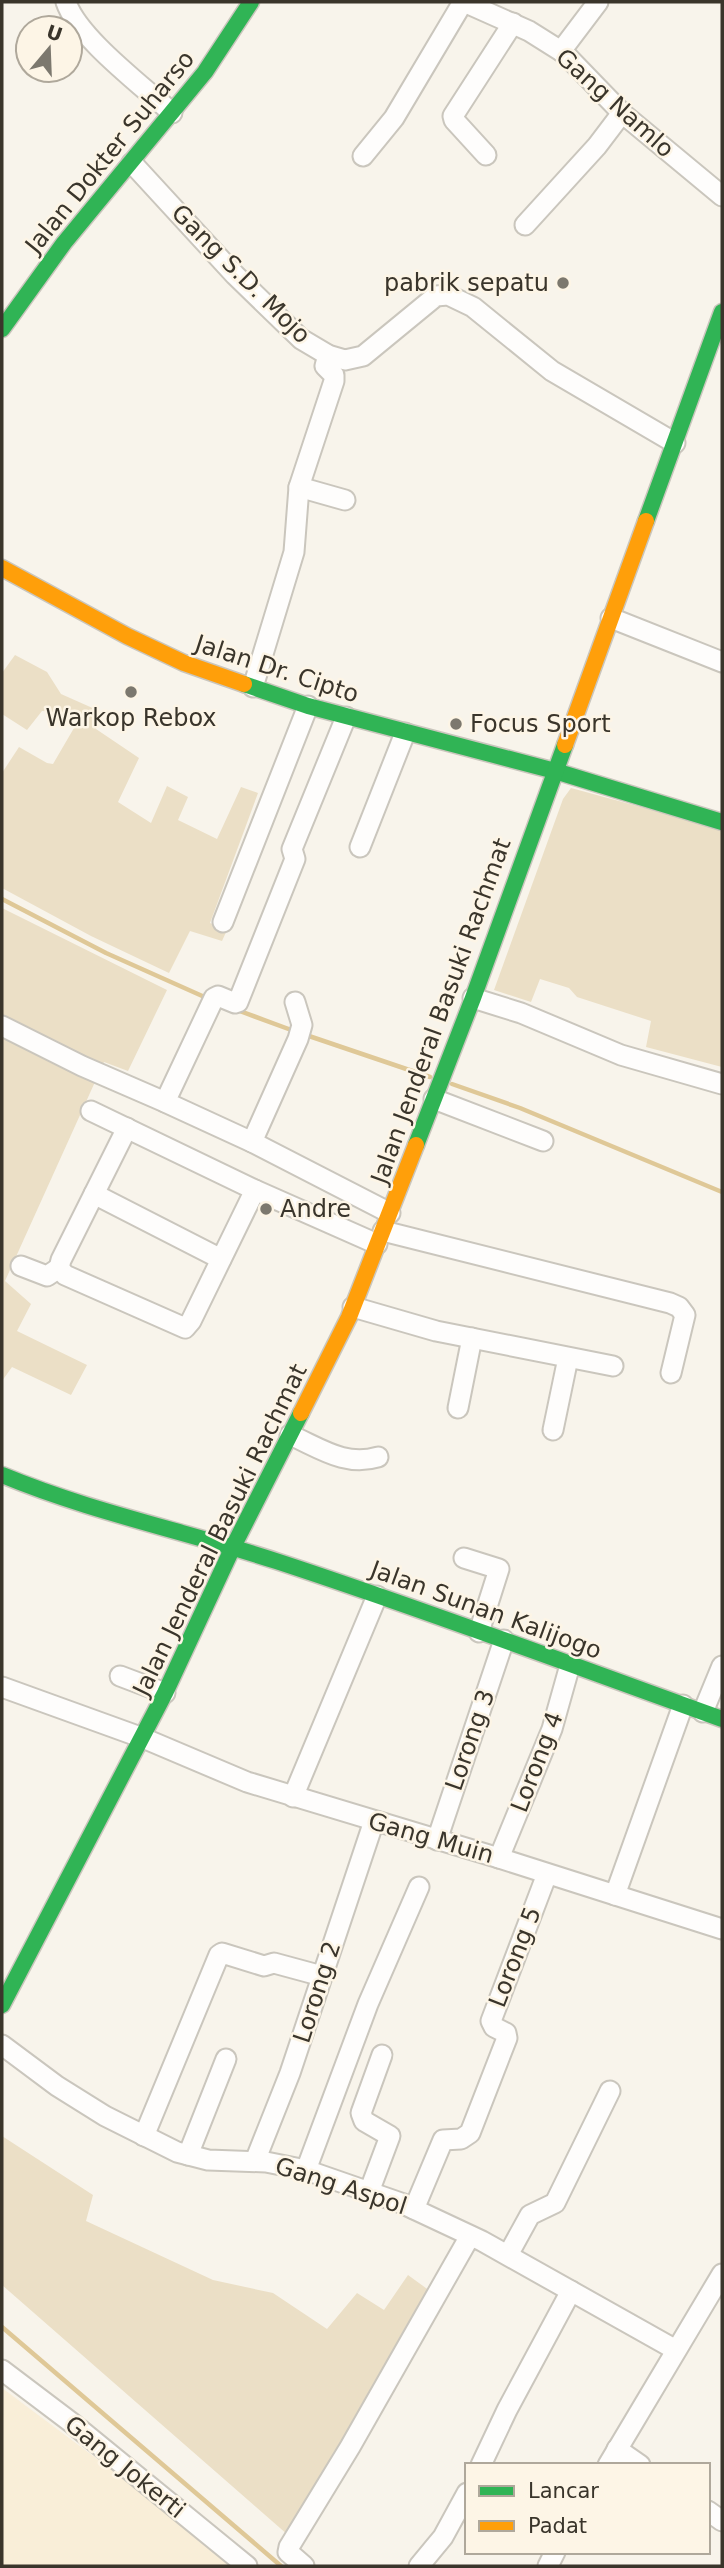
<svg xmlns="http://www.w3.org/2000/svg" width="724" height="2568" font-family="'DejaVu Sans',sans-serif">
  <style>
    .built { fill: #f9eed8 }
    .green { fill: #ebdfc6 }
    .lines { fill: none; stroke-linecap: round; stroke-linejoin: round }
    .stream { stroke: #dfc897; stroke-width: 4.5 }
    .street-casing { stroke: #cac6bd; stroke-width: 23 }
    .fast-casing { stroke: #cac6bd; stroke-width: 19 }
    .slow-casing { stroke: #cac6bd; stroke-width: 19 }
    .street { stroke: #fefdfc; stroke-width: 19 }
    .fast { stroke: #30b455; stroke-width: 16 }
    .slow { stroke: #ff9f0a; stroke-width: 16 }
    .poi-dot { fill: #7c786e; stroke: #fdf5e6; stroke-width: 2.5 }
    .labels { text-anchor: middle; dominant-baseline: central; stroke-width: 5; stroke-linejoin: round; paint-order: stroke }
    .street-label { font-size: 24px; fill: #3a352b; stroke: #fdf5e6 }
    .poi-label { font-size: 24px; fill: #3a352b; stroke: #fdf5e6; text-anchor: start }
  </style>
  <rect width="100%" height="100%" fill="#f8f4eb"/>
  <!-- built -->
  <path class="built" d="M2,2388L239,2565L2,2566Z"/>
  <!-- green -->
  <g class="green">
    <path d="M15,655L47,672L61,694L97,710L96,729L139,758L118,802L151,823L167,786L188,797L178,820L217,839L241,787L258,793L210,923L227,930L222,941L190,931L169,973L91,936L2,888V773L19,747L47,763L53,764L74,728C68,716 55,711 42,711L27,730L2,714V673Z"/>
    <path d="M571,788L722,829V1067L646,1047L651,1021L577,997L569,988L540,979L531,1002L494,990L563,799Z"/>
    <path d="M2,908L167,990L128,1071L104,1062L5,1281L31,1304L17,1331L87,1365L71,1395L12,1367L2,1381Z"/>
    <path d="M2,2136L93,2195L86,2221L213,2280L273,2293L327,2329L357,2293L384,2310L408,2275L430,2291L288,2535L2,2285Z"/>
  </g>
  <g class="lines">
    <!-- stream -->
    <g class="stream">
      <path d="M2,899L106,953L209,999"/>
      <path d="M237,1010L294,1031"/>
      <path d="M306,1035L430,1077"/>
      <path d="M452,1084L520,1108L722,1192"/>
      <path d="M2,2327L281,2566"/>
    </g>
    <!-- street casing -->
    <g class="street-casing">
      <g id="street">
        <path d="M66,2C78,38 143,86 172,113"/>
        <path d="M464,2L529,31L564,53L622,113L722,196"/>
        <path d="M561,51L598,2"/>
        <path d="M486,155L454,120L453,116L513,23"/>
        <path d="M363,156L394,118L463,2"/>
        <path d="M132,163L235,275L301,339L328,355L345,360L363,356L436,296L448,295L473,307L552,371L675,443"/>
        <path d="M525,225L597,146L622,113"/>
        <path d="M299,487L345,500"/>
        <path d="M611,618L722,662"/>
        <path d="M253,687L294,552L299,487L334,381V375L325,366L328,355"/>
        <path d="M346,717L292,849L295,859L238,1002L235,1003L218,996L214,998L165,1102L252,1142L390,1213"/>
        <path d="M360,847L405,733"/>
        <path d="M223,922L308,706"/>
        <path d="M473,998L521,1013L621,1055L722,1084"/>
        <path d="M2,1026L82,1066L165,1102"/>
        <path d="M434,1099L543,1141"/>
        <path d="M91,1111L255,1190L377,1244"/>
        <path d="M127,1128L61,1260L59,1268L65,1275L185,1328L191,1321L255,1190"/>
        <path d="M252,1142L298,1039L302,1025L295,1002"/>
        <path d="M94,1194L221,1259"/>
        <path d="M383,1231L670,1303L679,1307L685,1315L671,1373"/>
        <path d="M21,1266L47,1276L59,1268"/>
        <path d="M353,1307L436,1331L613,1366"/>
        <path d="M458,1408L472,1338"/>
        <path d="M553,1430L568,1358"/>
        <path d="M290,1435C320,1448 345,1467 378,1457"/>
        <path d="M464,1558L499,1569L479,1632"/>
        <path d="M120,1676L165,1693"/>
        <path d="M2,1687L143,1738L247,1782L499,1858L722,1929"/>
        <path d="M703,1712L722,1666"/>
        <path d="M293,1797L377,1596"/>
        <path d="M437,1840L504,1640"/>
        <path d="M499,1858L552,1729L570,1665"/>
        <path d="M615,1895L683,1705"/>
        <path d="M2,2045L57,2086L105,2116L177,2152L208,2160L266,2162L306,2170L401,2203L482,2241L676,2350"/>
        <path d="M144,2136L219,1955L222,1953L264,1966L274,1963L322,1976"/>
        <path d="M188,2155L226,2059"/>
        <path d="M255,2161L290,2073L374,1821"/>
        <path d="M306,2170L368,2004L419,1887"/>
        <path d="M369,2192L390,2136L364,2121L361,2113L382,2055"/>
        <path d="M414,2209L443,2140L461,2139L470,2133L507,2038L506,2033L494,2027L491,2021L547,1874"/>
        <path d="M508,2255L530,2215L555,2203L610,2091"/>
        <path d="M2,2370L72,2423L247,2566"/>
        <path d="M617,2449L640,2465"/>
        <path d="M481,2465L507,2410L571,2291"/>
        <path d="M608,2465L722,2274"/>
        <path d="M708,2511L722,2521"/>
        <path d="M304,2566L288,2552L289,2547L350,2447L470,2236"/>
        <path d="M419,2566L443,2537L467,2493"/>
        <path d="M548,2566L555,2552"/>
      </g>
    </g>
    <!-- fast casing -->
    <g class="fast-casing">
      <g id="fast">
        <path d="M2,329L64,243L205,72L251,2"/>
        <path d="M646,521L722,312"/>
        <path d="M244,684L308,706L555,771L722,822"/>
        <path d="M416,1145L473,998L565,745"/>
        <path d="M2,1475C91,1512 185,1531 276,1561C426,1610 574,1666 722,1719"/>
        <path d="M2,2005L165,1693L233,1547L301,1413"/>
      </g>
    </g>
    <!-- slow casing -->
    <g class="slow-casing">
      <g id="slow">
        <path d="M2,568L127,636L184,663L244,684"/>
        <path d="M565,745L646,521"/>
        <path d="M301,1413L349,1317L416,1145"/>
      </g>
    </g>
    <!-- street -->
    <use href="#street" class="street"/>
    <!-- fast -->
    <use href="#fast" class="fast"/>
    <!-- slow -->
    <use href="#slow" class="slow"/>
  </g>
  <!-- markers -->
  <g class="poi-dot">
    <circle cx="563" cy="283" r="7"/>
    <circle cx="131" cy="692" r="7"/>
    <circle cx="456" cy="724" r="7"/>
    <circle cx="266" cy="1209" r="7"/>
  </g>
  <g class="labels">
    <!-- street labels -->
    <g class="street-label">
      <text transform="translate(615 103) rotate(42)">Gang Namlo</text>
      <text transform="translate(110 152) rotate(-51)">Jalan Dokter Suharso</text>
      <text transform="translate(241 274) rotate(45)">Gang S.D. Mojo</text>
      <text transform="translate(277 669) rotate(18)">Jalan Dr. Cipto</text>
      <text transform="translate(441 1011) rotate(-70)">Jalan Jenderal Basuki Rachmat</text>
      <text transform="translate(220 1530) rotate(-64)">Jalan Jenderal Basuki Rachmat</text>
      <text transform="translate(486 1610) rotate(20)">Jalan Sunan Kalijogo</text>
      <text transform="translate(470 1740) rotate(-71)">Lorong 3</text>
      <text transform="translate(537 1762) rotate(-69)">Lorong 4</text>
      <text transform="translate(431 1838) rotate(16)">Gang Muin</text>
      <text transform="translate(515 1957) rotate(-69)">Lorong 5</text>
      <text transform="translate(317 1992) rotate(-72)">Lorong 2</text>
      <text transform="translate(341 2186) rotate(18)">Gang Aspol</text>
      <text transform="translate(125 2467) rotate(39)">Gang Jokerti</text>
    </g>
    <!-- poi labels -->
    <g class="poi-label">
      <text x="549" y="283" text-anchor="end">pabrik sepatu</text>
      <text x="131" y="718" text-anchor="middle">Warkop Rebox</text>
      <text x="470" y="724">Focus Sport</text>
      <text x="280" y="1209">Andre</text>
    </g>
  </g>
  <!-- border -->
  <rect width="724" height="2568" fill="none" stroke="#3a352b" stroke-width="7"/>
  <!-- legend -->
  <rect x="465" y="2463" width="245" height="91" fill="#fdf5e6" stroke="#afa89b" stroke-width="2"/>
  <rect x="479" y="2486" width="35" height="10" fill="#30b455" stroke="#afa89b" stroke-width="2"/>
  <text x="528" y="2498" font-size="21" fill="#3a352b">Lancar</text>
  <rect x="479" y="2521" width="35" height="10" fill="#ff9f0a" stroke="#afa89b" stroke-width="2"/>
  <text x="528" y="2533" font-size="21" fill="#3a352b">Padat</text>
  <!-- north arrow -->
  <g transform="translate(49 49) rotate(19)"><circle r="33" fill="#fdf5e6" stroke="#afa89b" stroke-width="2"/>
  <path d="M0-5L12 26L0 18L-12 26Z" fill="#7c786e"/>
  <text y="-10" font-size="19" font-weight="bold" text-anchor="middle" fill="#3a352b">U</text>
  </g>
</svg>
